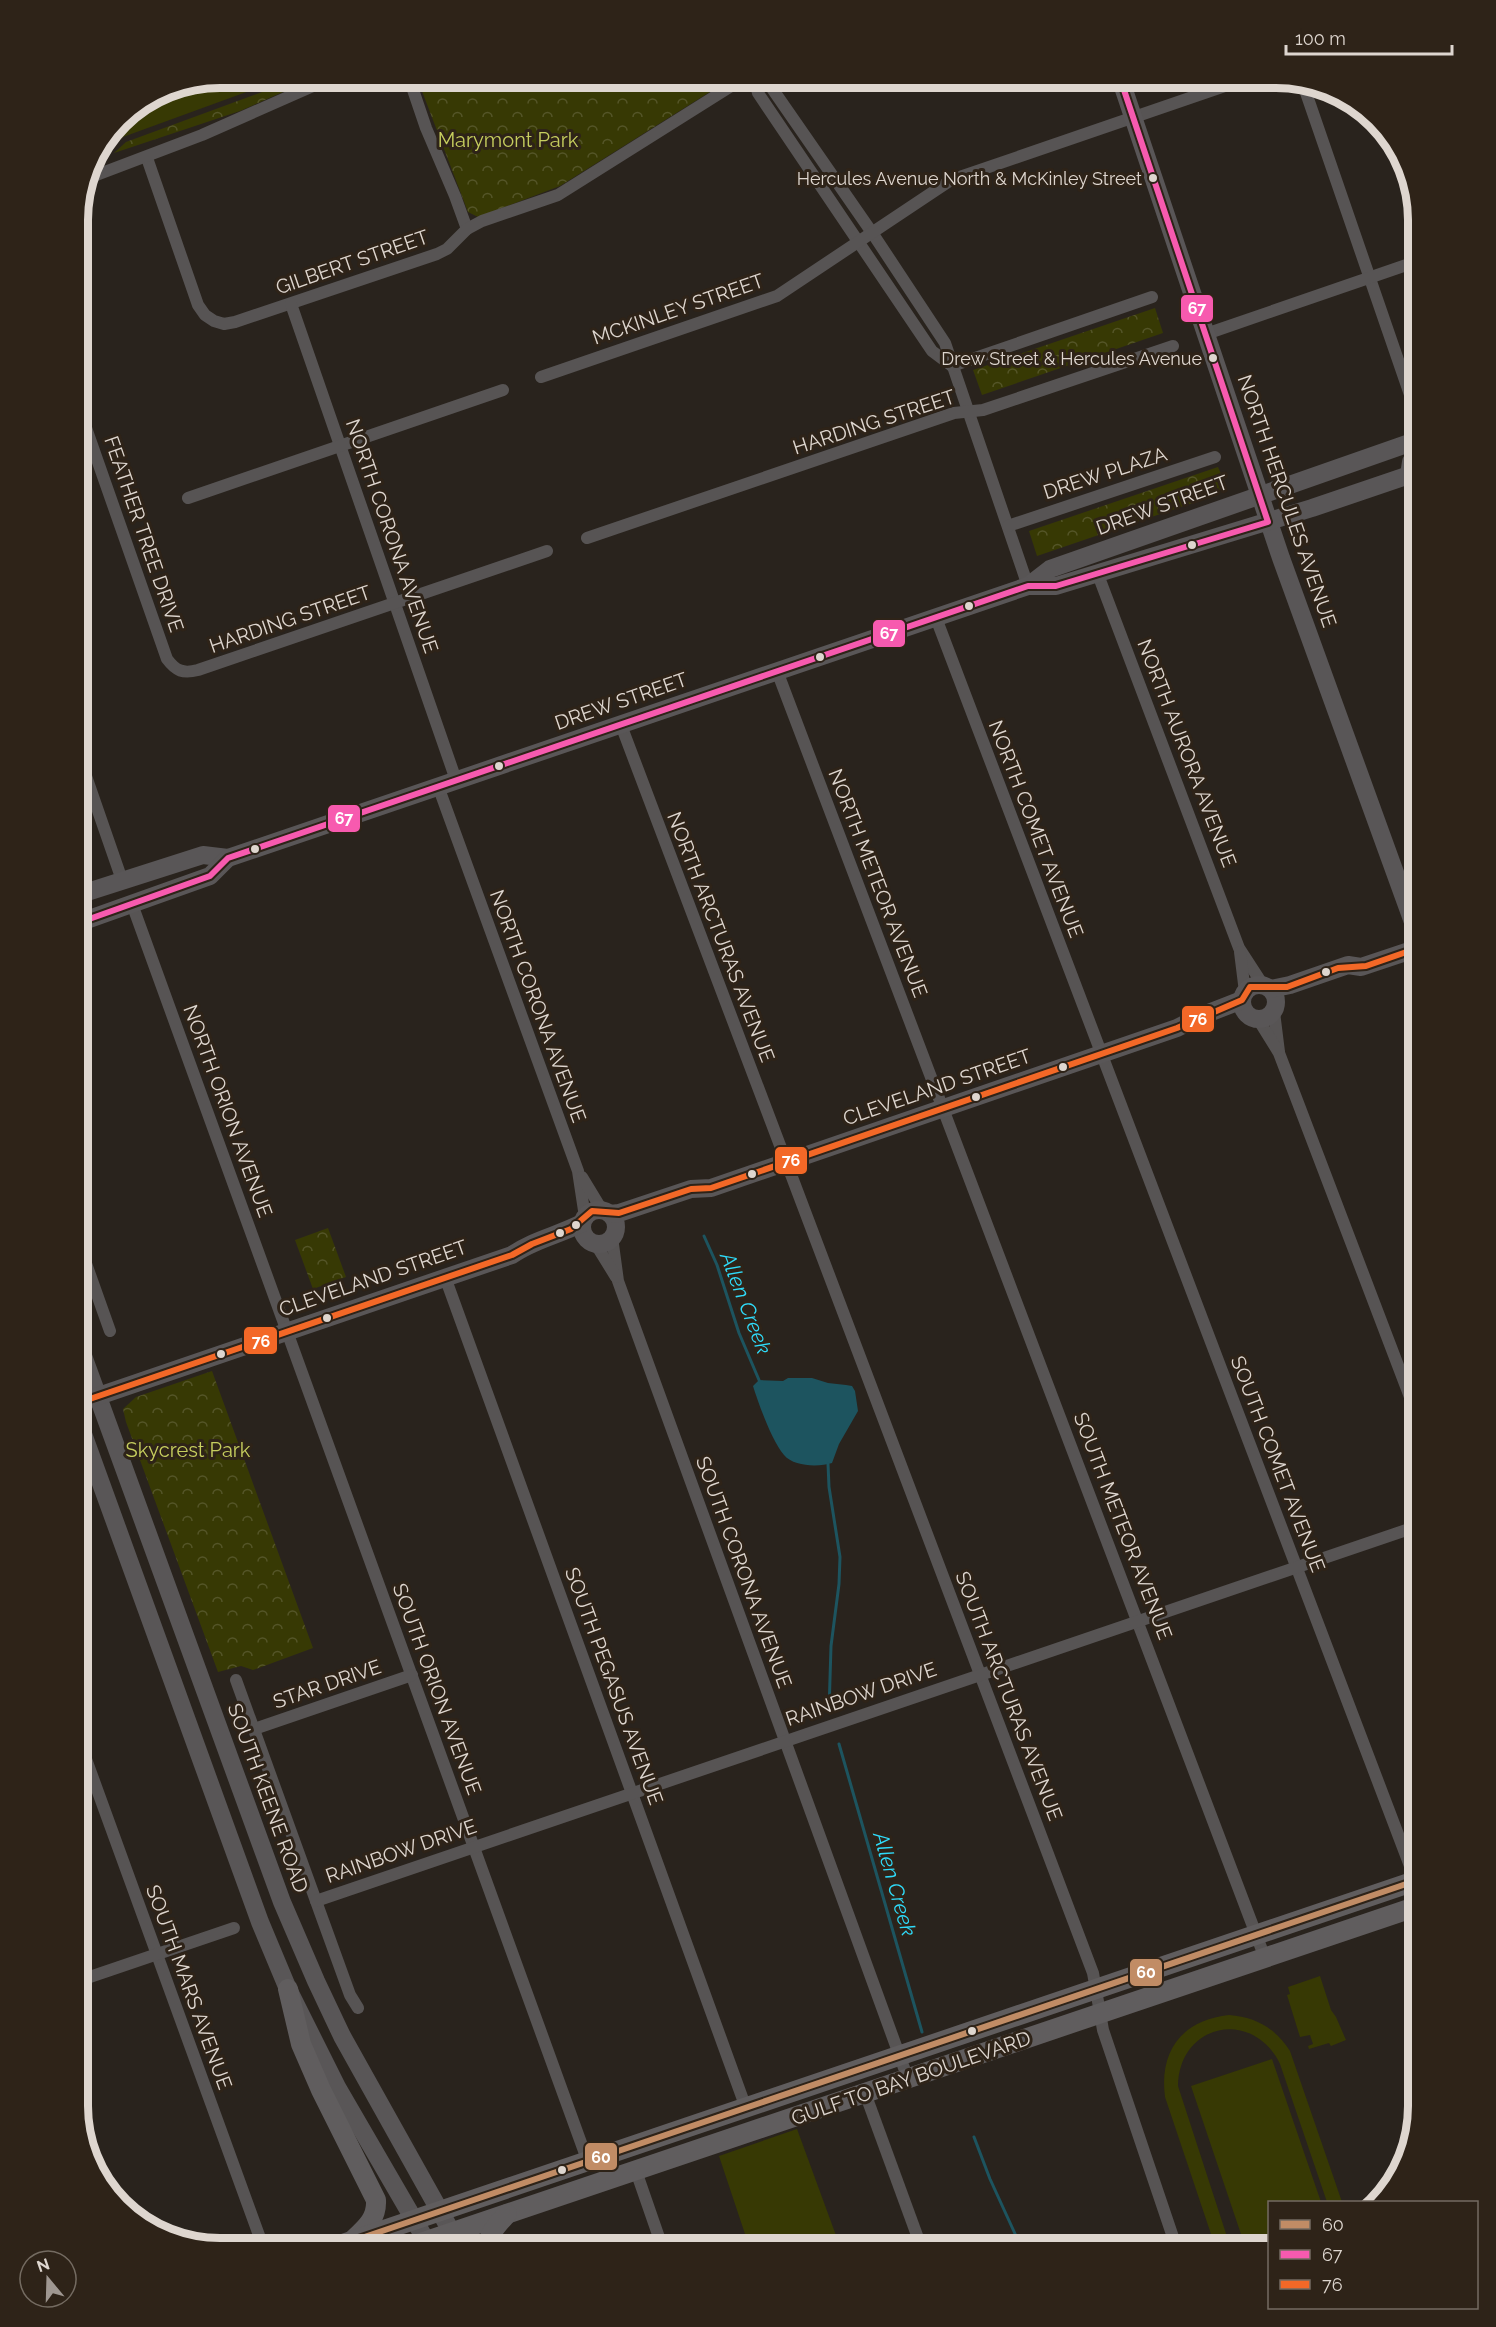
<svg xmlns="http://www.w3.org/2000/svg" width="1496" height="2327" font-family="Raleway,sans-serif">
  <style>
    .grass { fill: #373904 }
    .park { fill: url(#park-crowns) }
    .water { fill: #1d545f }
    .lines { fill: none; stroke-linecap: round; stroke-linejoin: round }
    .stream { stroke: #1d545f; stroke-width: 3 }
    .street { stroke: #575454; stroke-width: 12 }
    .secondary { stroke: #595657; stroke-width: 18 }
    .primary { stroke: #605d5e; stroke-width: 20 }
    .bus-1-casing { stroke: #2e2318; stroke-width: 10 }
    .bus-2-casing { stroke: #2e2318; stroke-width: 10 }
    .bus-3-casing { stroke: #2e2318; stroke-width: 10 }
    .bus-1 { stroke: #c18c65; stroke-width: 6 }
    .bus-2 { stroke: #f75aaf; stroke-width: 6 }
    .bus-3 { stroke: #f36827; stroke-width: 6 }
    .bus-dot { fill: #ded6cf; stroke: #2e2318; stroke-width: 2 }
    .labels { text-anchor: middle; dominant-baseline: central; stroke-width: 6; stroke-linejoin: round; paint-order: stroke }
    .bus-label { font-size: 18px; fill: #ded6cf; stroke: #2e2318; text-anchor: end }
    .park-label { font-size: 20px; fill: #c6ce5e; stroke: #2e2318 }
    .street-label { font-size: 20px; fill: #ded6cf; stroke: #2e2318 }
    .water-label { font-size: 21px; font-style: italic; fill: #2fdbfa; stroke: #2e2318 }
    .rim { fill: none; stroke: #ded6cf; stroke-width: 8 }
    .line-badge { stroke: #2e2318; stroke-width: 2 }
    .badge-label { font-size: 16px; text-anchor: middle; font-weight: bold; fill: #fff }
  </style>
  <defs>
    <pattern id="park-crowns" width="20" height="18" patternUnits="userSpaceOnUse" patternTransform="scale(1.5)"><rect width="20" height="18" fill="#373904"/><path d="M2 6a3 3 0 1 1 6 0M12 15a3 3 0 1 1 6 0" fill="none" stroke="#545528"/></pattern>
  </defs>
  <rect width="100%" height="100%" fill="#29231d"/>
  <!-- grass -->
  <g class="grass">
    <path d="M220,78H285L123,137L104,156L93,160L120,119L166,89Z"/>
    <path d="M1320,1976L1331,2010L1336,2017L1346,2040L1331,2046L1329,2043L1309,2049L1308,2046L1313,2044L1310,2035L1300,2037L1287,1995L1290,1994L1288,1987Z"/>
    <path d="M1229,2015C1256,2017 1275,2028 1290,2051L1342,2202H1327L1280,2064C1253,2008 1179,2023 1178,2086L1231,2249H1216L1165,2097C1159,2051 1182,2020 1229,2015Z"/>
    <path d="M1272,2059L1321,2202H1270L1269,2249H1246L1191,2086Z"/>
    <path d="M797,2129L841,2249H750L719,2156Z"/>
  </g>
  <!-- park -->
  <g class="park">
    <path d="M300,78H315L240,111L114,153L126,142Z"/>
    <path d="M417,78H732L560,186L478,217L468,212Z"/>
    <path d="M1155,308L1163,333L982,395L973,370Z"/>
    <path d="M1218,467L1225,483L1216,495L1037,556L1029,531Z"/>
    <path d="M328,1228L346,1277L313,1289L295,1240Z"/>
    <path d="M212,1371L313,1648L253,1670L241,1666L218,1672L126,1422L123,1409L136,1397Z"/>
  </g>
  <!-- water -->
  <path class="water" d="M788,1378H812L828,1383L846,1385L852,1386L855,1391L858,1411L839,1444L832,1463C819,1467 794,1467 784,1455C772,1441 759,1405 753,1386L759,1380L783,1381Z"/>
  <g class="lines">
    <!-- stream -->
    <g class="stream">
      <path d="M704,1236L717,1265L739,1333L759,1380"/>
      <path d="M828,1464L829,1487L840,1557L839,1584L831,1646L829,1711"/>
      <path d="M839,1744L922,2032"/>
      <path d="M974,2137L990,2179L1022,2249"/>
    </g>
    <!-- street -->
    <g class="street">
      <path d="M409,78L426,128L455,196L467,229"/>
      <path d="M754,78L758,93L932,351L952,366"/>
      <path d="M760,78L769,84L873,234L945,343L1028,586"/>
      <path d="M1303,84L1418,418"/>
      <path d="M147,158L198,305L205,315L214,321L224,324L235,322L437,254L447,249L467,229L482,221L558,195L744,78"/>
      <path d="M86,179L202,135L331,78"/>
      <path d="M291,304L456,780"/>
      <path d="M1206,334L1418,261"/>
      <path d="M952,366L1152,297"/>
      <path d="M541,377L777,296L951,180L1248,78"/>
      <path d="M78,405L167,659C176,671 183,674 198,670L547,551"/>
      <path d="M1409,475L1418,506"/>
      <path d="M188,498L503,390"/>
      <path d="M1008,526L1215,457"/>
      <path d="M587,538L954,413L983,410L1173,346"/>
      <path d="M1097,572L1239,948L1263,985"/>
      <path d="M936,618L1418,1887"/>
      <path d="M777,671L1265,1958"/>
      <path d="M621,725L1093,1973L1103,2030L1177,2249"/>
      <path d="M78,753L122,880"/>
      <path d="M438,786L578,1171L585,1217"/>
      <path d="M132,904L588,2162"/>
      <path d="M1240,952L1245,992"/>
      <path d="M1274,1012L1279,1052"/>
      <path d="M1258,1019L1279,1053L1418,1418"/>
      <path d="M582,1177L602,1210"/>
      <path d="M612,1237L618,1281L908,2079"/>
      <path d="M78,1241L110,1331"/>
      <path d="M595,1243L616,1277"/>
      <path d="M445,1277L746,2108"/>
      <path d="M236,1680L350,1995L358,2008"/>
      <path d="M254,1729L412,1675"/>
      <path d="M78,1737L264,2249"/>
      <path d="M316,1901L1418,1526"/>
      <path d="M78,1981L234,1928"/>
      <path d="M865,2093L922,2249"/>
      <path d="M636,2171L663,2249"/>
    </g>
    <!-- secondary -->
    <g class="secondary">
      <path d="M1120,78L1281,558L1418,936"/>
      <path d="M1409,475L1411,462L1418,452"/>
      <path d="M1028,586L1050,569L1418,440"/>
      <path d="M78,895L203,855L228,858"/>
      <path d="M78,923L210,876L228,858L1028,586H1056L1312,508L1418,472"/>
      <circle cx="1259" cy="1002" r="17"/>
      <path d="M1271,989L1290,985L1348,965L1361,967L1418,948"/>
      <circle cx="599" cy="1227" r="17"/>
      <path d="M610,1214L619,1213L691,1189L711,1188L1177,1028L1201,1016L1242,1000"/>
      <path d="M78,1342L282,1902L316,1981L342,2036L461,2249"/>
      <path d="M78,1403L512,1255C533,1240 559,1235 582,1223"/>
      <path d="M78,1420L260,1922L288,1989L337,2087L431,2249"/>
    </g>
    <!-- primary -->
    <g class="primary">
      <path d="M288,1989L301,2044L321,2090L376,2200C377,2218 367,2227 354,2239"/>
      <path d="M328,2249L1418,1880"/>
      <path d="M403,2249L1418,1906"/>
      <path d="M488,2249C488,2233 497,2225 507,2214"/>
    </g>
    <!-- bus-1 casing -->
    <g class="bus-1-casing">
      <path id="bus-1" d="M329,2249L1418,1880"/>
    </g>
    <!-- bus-2 casing -->
    <g class="bus-2-casing">
      <path id="bus-2" d="M78,923L210,876L228,858L1028,586H1056L1268,522L1120,78"/>
    </g>
    <!-- bus-3 casing -->
    <g class="bus-3-casing">
      <path id="bus-3" d="M78,1403L512,1255L532,1244L571,1229L592,1211L619,1213L691,1189L711,1188L1177,1028L1242,1000L1250,987H1287L1338,968L1366,966L1418,948"/>
    </g>
    <!-- bus-1 -->
    <use href="#bus-1" class="bus-1"/>
    <!-- bus-2 -->
    <use href="#bus-2" class="bus-2"/>
    <!-- bus-3 -->
    <use href="#bus-3" class="bus-3"/>
  </g>
  <!-- markers -->
  <g class="bus-dot">
    <circle cx="1153" cy="178" r="5"/>
    <circle cx="1213" cy="358" r="5"/>
    <circle cx="1192" cy="545" r="5"/>
    <circle cx="969" cy="606" r="5"/>
    <circle cx="820" cy="657" r="5"/>
    <circle cx="499" cy="766" r="5"/>
    <circle cx="255" cy="849" r="5"/>
    <circle cx="1326" cy="972" r="5"/>
    <circle cx="1063" cy="1067" r="5"/>
    <circle cx="976" cy="1097" r="5"/>
    <circle cx="752" cy="1174" r="5"/>
    <circle cx="576" cy="1225" r="5"/>
    <circle cx="560" cy="1233" r="5"/>
    <circle cx="327" cy="1318" r="5"/>
    <circle cx="221" cy="1354" r="5"/>
    <circle cx="972" cy="2031" r="5"/>
    <circle cx="562" cy="2170" r="5"/>
  </g>
  <g class="labels">
    <!-- bus labels -->
    <g class="bus-label">
      <text x="1142" y="178">Hercules Avenue North &amp; McKinley Street</text>
      <text x="1202" y="358">Drew Street &amp; Hercules Avenue</text>
    </g>
    <!-- park labels -->
    <g class="park-label">
      <text x="508" y="140">Marymont Park</text>
      <text x="188" y="1450">Skycrest Park</text>
    </g>
    <!-- street labels -->
    <g class="street-label">
      <text transform="translate(352 262) rotate(-19)">GILBERT STREET</text>
      <text transform="translate(678 309) rotate(-19)">MCKINLEY STREET</text>
      <text transform="translate(874 422) rotate(-18)">HARDING STREET</text>
      <text transform="translate(1105 473) rotate(-18)">DREW PLAZA</text>
      <text transform="translate(1287 501) rotate(71)">NORTH HERCULES AVENUE</text>
      <text transform="translate(1162 505) rotate(-20)">DREW STREET</text>
      <text transform="translate(144 534) rotate(71)">FEATHER TREE DRIVE</text>
      <text transform="translate(392 536) rotate(71)">NORTH CORONA AVENUE</text>
      <text transform="translate(290 619) rotate(-19)">HARDING STREET</text>
      <text transform="translate(621 701) rotate(-19)">DREW STREET</text>
      <text transform="translate(1187 753) rotate(69)">NORTH AURORA AVENUE</text>
      <text transform="translate(1036 829) rotate(69)">NORTH COMET AVENUE</text>
      <text transform="translate(878 883) rotate(69)">NORTH METEOR AVENUE</text>
      <text transform="translate(721 937) rotate(69)">NORTH ARCTURAS AVENUE</text>
      <text transform="translate(538 1006) rotate(70)">NORTH CORONA AVENUE</text>
      <text transform="translate(937 1087) rotate(-19)">CLEVELAND STREET</text>
      <text transform="translate(228 1111) rotate(70)">NORTH ORION AVENUE</text>
      <text transform="translate(373 1278) rotate(-19)">CLEVELAND STREET</text>
      <text transform="translate(1278 1464) rotate(69)">SOUTH COMET AVENUE</text>
      <text transform="translate(1123 1526) rotate(69)">SOUTH METEOR AVENUE</text>
      <text transform="translate(744 1572) rotate(70)">SOUTH CORONA AVENUE</text>
      <text transform="translate(327 1684) rotate(-19)">STAR DRIVE</text>
      <text transform="translate(614 1686) rotate(70)">SOUTH PEGASUS AVENUE</text>
      <text transform="translate(437 1689) rotate(70)">SOUTH ORION AVENUE</text>
      <text transform="translate(861 1694) rotate(-19)">RAINBOW DRIVE</text>
      <text transform="translate(1009 1696) rotate(69)">SOUTH ARCTURAS AVENUE</text>
      <text transform="translate(268 1798) rotate(70)">SOUTH KEENE ROAD</text>
      <text transform="translate(401 1851) rotate(-19)">RAINBOW DRIVE</text>
      <text transform="translate(189 1987) rotate(70)">SOUTH MARS AVENUE</text>
      <text transform="translate(911 2078) rotate(-19)">GULF TO BAY BOULEVARD</text>
    </g>
    <!-- water labels -->
    <g class="water-label">
      <text transform="translate(746 1303) rotate(69)">Allen Creek</text>
      <text transform="translate(895 1884) rotate(74)">Allen Creek</text>
    </g>
  </g>
  <!-- crop -->
  <path d="M0 0H1496V2327H0ZM220 88H1276A132 132 0 0 1 1408 220V2106A132 132 0 0 1 1276 2238H220A132 132 0 0 1 88 2106V220A132 132 0 0 1 220 88Z" fill="#2e2318" fill-rule="evenodd"/>
  <path class="rim" d="M220 88H1276A132 132 0 0 1 1408 220V2106A132 132 0 0 1 1276 2238H220A132 132 0 0 1 88 2106V220A132 132 0 0 1 220 88Z"/>
  <g class="line-badge">
    <rect x="1180" y="294" width="34" height="29" rx="6" fill="#f75aaf"/>
    <rect x="872" y="619" width="34" height="29" rx="6" fill="#f75aaf"/>
    <rect x="327" y="804" width="34" height="29" rx="6" fill="#f75aaf"/>
    <rect x="1181" y="1005" width="34" height="28" rx="6" fill="#f36827"/>
    <rect x="774" y="1146" width="34" height="29" rx="6" fill="#f36827"/>
    <rect x="243" y="1326" width="35" height="29" rx="6" fill="#f36827"/>
    <rect x="1129" y="1958" width="34" height="29" rx="6" fill="#c18c65"/>
    <rect x="584" y="2142" width="34" height="29" rx="6" fill="#c18c65"/>
  </g>
  <g class="badge-label">
    <text x="1197" y="314">67</text>
    <text x="889" y="639">67</text>
    <text x="344" y="824">67</text>
    <text x="1198" y="1025">76</text>
    <text x="791" y="1166">76</text>
    <text x="261" y="1347">76</text>
    <text x="1146" y="1978">60</text>
    <text x="601" y="2163">60</text>
  </g>
  <!-- legend -->
  <rect x="1268" y="2201" width="210" height="108" fill="#2e2318" stroke="#746b61" stroke-width="1.5"/>
  <rect x="1280" y="2220" width="30" height="9" fill="#c18c65" stroke="#746b61" stroke-width="1.5"/>
  <text x="1322" y="2231" font-size="18" fill="#ded6cf">60</text>
  <rect x="1280" y="2250" width="30" height="9" fill="#f75aaf" stroke="#746b61" stroke-width="1.5"/>
  <text x="1322" y="2261" font-size="18" fill="#ded6cf">67</text>
  <rect x="1280" y="2280" width="30" height="9" fill="#f36827" stroke="#746b61" stroke-width="1.5"/>
  <text x="1322" y="2291" font-size="18" fill="#ded6cf">76</text>
  <!-- north arrow -->
  <g transform="translate(48 2279) rotate(341)"><circle r="28" fill="#2e2318" stroke="#746b61" stroke-width="1.5"/>
  <path d="M0-4.5L10 22L0 15L-10 22Z" fill="#9f9791"/>
  <text y="-9" font-size="16" font-weight="bold" text-anchor="middle" fill="#ded6cf">N</text>
  </g>
  <!-- scale -->
  <path d="M1286 45v9h166v-9" fill="none" stroke="#ded6cf" stroke-width="3"/>
  <text x="1295" y="45" font-size="18" fill="#ded6cf" stroke="#2e2318" stroke-width="4.5" paint-order="stroke">100 m</text>
</svg>
